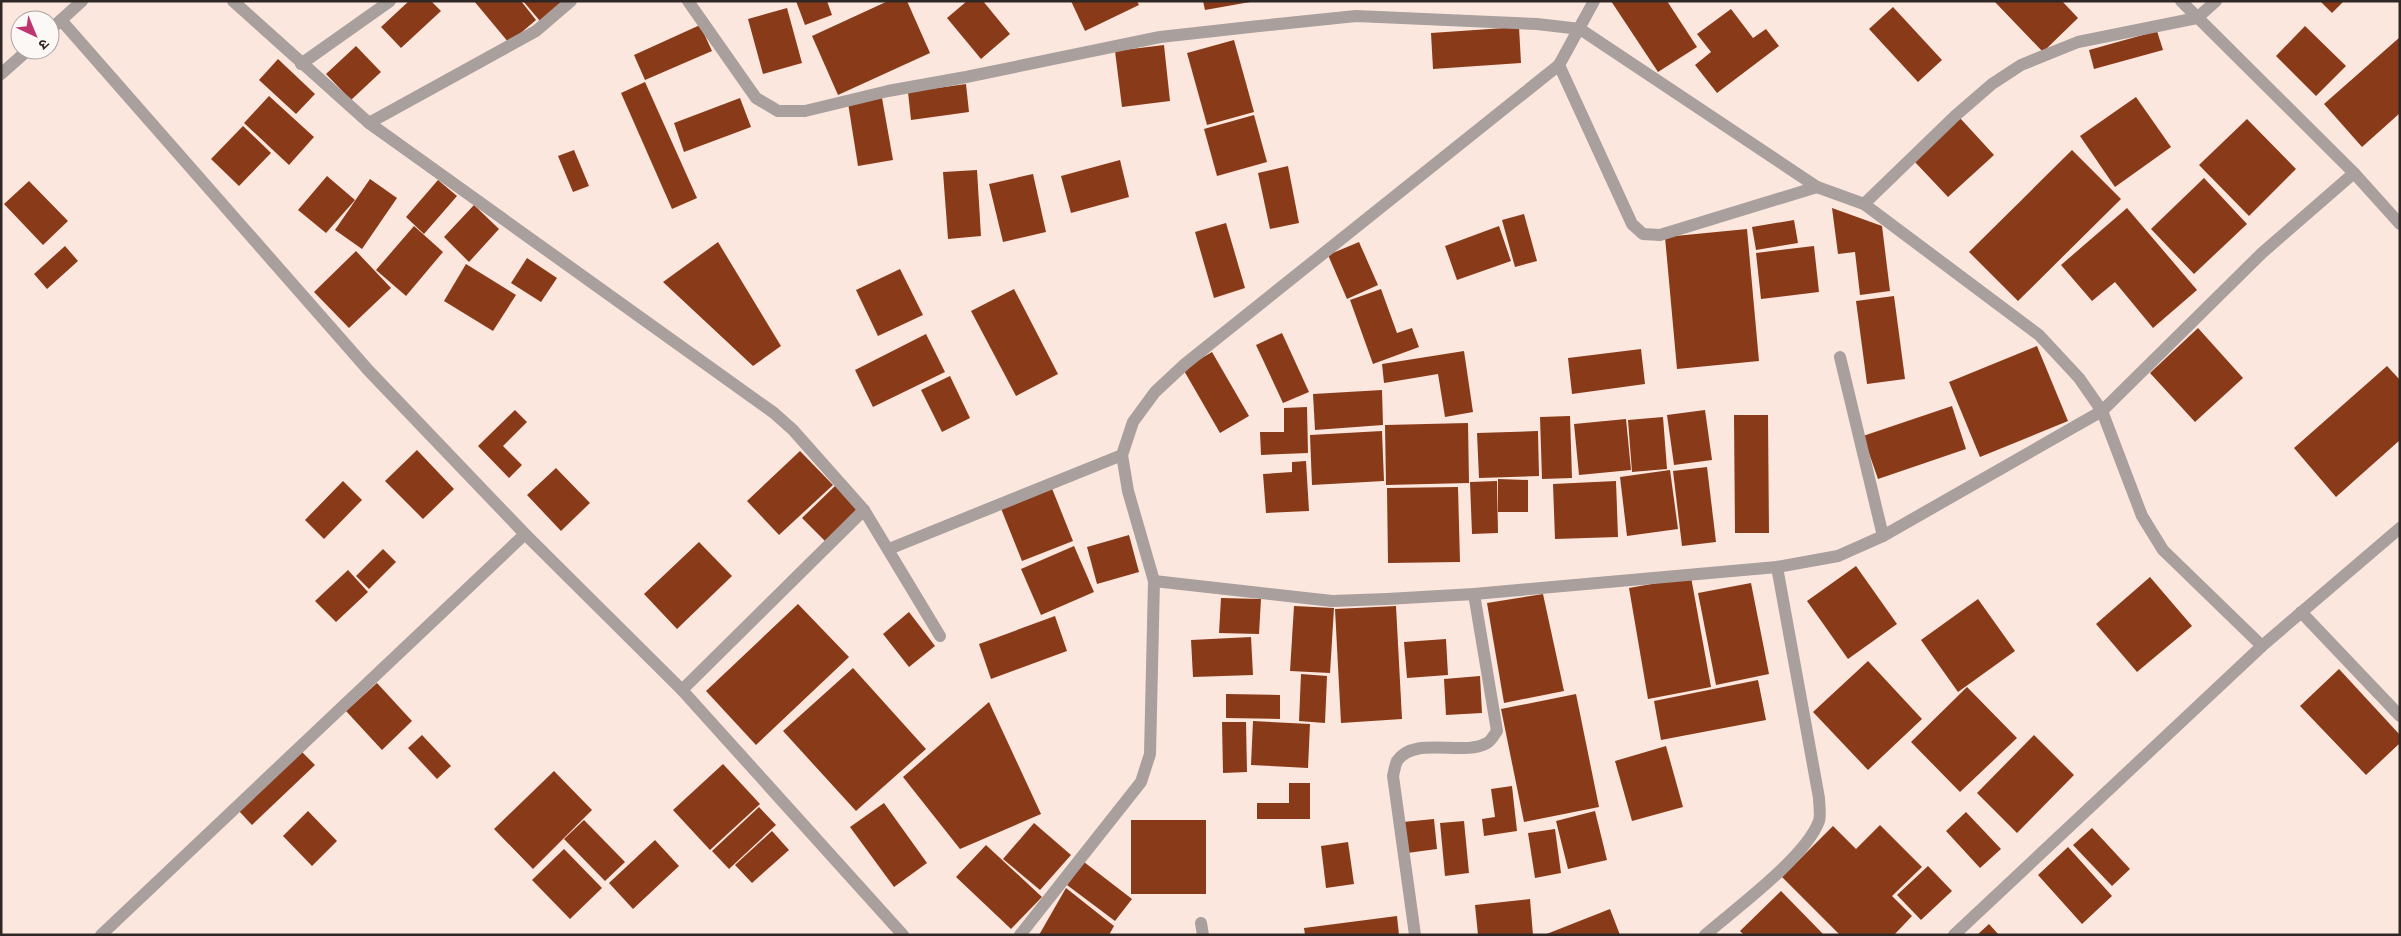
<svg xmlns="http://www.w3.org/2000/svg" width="2401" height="936" font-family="'Nunito Sans','Noto Sans Devanagari',sans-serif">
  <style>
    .building { fill: #893b19 }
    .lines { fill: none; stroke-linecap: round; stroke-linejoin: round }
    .minor { stroke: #a99f9d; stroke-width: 12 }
  </style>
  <rect width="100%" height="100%" fill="#fce7df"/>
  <!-- building -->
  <g class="building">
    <path d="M409,1H431L441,11L401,48L381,27Z"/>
    <path d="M474,1H521L536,20L509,43Z"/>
    <path d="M523,1H563L540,21Z"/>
    <path d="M796,1H827L832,15L805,25Z"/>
    <path d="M888,1H907L930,53L838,95L812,36Z"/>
    <path d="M967,1H983L1010,34L981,59L947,18Z"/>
    <path d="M1071,1H1137L1139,5L1085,31Z"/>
    <path d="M1203,1H1250V2L1205,10Z"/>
    <path d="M1611,1H1667L1697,47L1658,72Z"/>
    <path d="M1994,1H2062L2078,18L2043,52Z"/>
    <path d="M2320,1H2344L2332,13Z"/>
    <path d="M1893,7L1942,60L1918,82L1869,29Z"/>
    <path d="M787,8L802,63L763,74L748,19Z"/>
    <path d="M1731,9L1753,38L1766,29L1779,46L1717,93L1695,65L1711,52L1697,34Z"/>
    <path d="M700,25L712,51L645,80L634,55Z"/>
    <path d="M2305,26L2346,66L2316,96L2276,56Z"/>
    <path d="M1519,27L1521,63L1433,69L1431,33Z"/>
    <path d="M2157,31L2163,50L2094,69L2089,50Z"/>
    <path d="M2400,37V113L2362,147L2324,104Z"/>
    <path d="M1234,40L1254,112L1207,125L1187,53Z"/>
    <path d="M1164,45L1170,101L1122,107L1115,51Z"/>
    <path d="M356,46L381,72L351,100L326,74Z"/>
    <path d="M278,59L315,94L296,114L259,80Z"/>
    <path d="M645,82L697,198L672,209L621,93Z"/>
    <path d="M966,84L969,112L911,120L908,92Z"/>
    <path d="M269,96L314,137L289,165L244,123Z"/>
    <path d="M2136,97L2171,147L2115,187L2080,136Z"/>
    <path d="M740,98L751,127L684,152L674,123Z"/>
    <path d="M882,98L893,160L858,166L848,103Z"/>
    <path d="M1254,115L1267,162L1217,176L1204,129Z"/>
    <path d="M1960,118L1994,155L1948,197L1914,161Z"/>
    <path d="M2247,119L2296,169L2249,216L2199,165Z"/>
    <path d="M243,126L271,153L239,186L211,159Z"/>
    <path d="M574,150L589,186L573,192L558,156Z"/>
    <path d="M2072,150L2121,199L2018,301L1969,252Z"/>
    <path d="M1120,160L1129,197L1071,213L1061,176Z"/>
    <path d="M1288,166L1299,223L1270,229L1258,173Z"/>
    <path d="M977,170L981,236L948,239L943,172Z"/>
    <path d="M1033,174L1046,232L1003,242L989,184Z"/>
    <path d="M327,176L355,200L326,233L298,210Z"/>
    <path d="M2204,178L2247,224L2194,274L2151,229Z"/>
    <path d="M370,179L397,198L362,249L335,230Z"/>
    <path d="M438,180L457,196L424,234L406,217Z"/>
    <path d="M29,181L68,221L43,245L4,204Z"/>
    <path d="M474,205L499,229L469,262L444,237Z"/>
    <path d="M1832,208L1882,226L1890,291L1860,295L1855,252L1838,254Z"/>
    <path d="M2127,208L2197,290L2153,328L2115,282L2092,301L2061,265Z"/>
    <path d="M1524,214L1537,261L1515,267L1502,220Z"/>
    <path d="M1794,220L1798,243L1756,250L1752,227Z"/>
    <path d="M1226,223L1245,288L1214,298L1195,232Z"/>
    <path d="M414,226L443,252L406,296L376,270Z"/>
    <path d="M1499,226L1511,261L1457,280L1445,246Z"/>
    <path d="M1747,229L1759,361L1677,369L1665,237Z"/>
    <path d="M718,242L781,346L753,366L663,282Z"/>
    <path d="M1359,242L1378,285L1347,299L1328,255Z"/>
    <path d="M65,246L78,261L47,289L34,274Z"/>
    <path d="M1814,246L1819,292L1761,299L1756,253Z"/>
    <path d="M356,251L391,288L349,328L314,292Z"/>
    <path d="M527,258L557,278L541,302L511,283Z"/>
    <path d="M466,264L516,295L493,331L444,301Z"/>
    <path d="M900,269L923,315L878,336L856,290Z"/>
    <path d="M1014,289L1058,374L1016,396L971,311Z"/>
    <path d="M1381,289L1397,333L1412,328L1419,347L1373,364L1350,300Z"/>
    <path d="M1894,296L1905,379L1867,384L1856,301Z"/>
    <path d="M2198,328L2243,378L2195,422L2150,373Z"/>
    <path d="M1282,333L1309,392L1283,403L1256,345Z"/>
    <path d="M926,334L945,372L873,407L855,370Z"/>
    <path d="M2037,346L2068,421L1980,457L1949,382Z"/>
    <path d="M1641,349L1645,384L1572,394L1568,358Z"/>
    <path d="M1464,351L1473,412L1445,417L1438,374L1384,383L1382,364Z"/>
    <path d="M1212,352L1249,416L1220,433L1183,369Z"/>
    <path d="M2387,366L2400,380V440L2336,497L2294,448Z"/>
    <path d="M950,376L970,418L942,432L921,390Z"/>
    <path d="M1382,390L1383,425L1315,430L1313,394Z"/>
    <path d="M1952,406L1966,449L1878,479L1863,436Z"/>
    <path d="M1307,407L1308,453L1261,455L1260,432H1284V408Z"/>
    <path d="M515,410L527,422L503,446L522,465L509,478L478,446Z"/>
    <path d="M1705,410L1712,460L1674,465L1667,415Z"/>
    <path d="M1734,415H1768L1769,533H1735Z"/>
    <path d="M1570,416L1572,478L1542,479L1540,417Z"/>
    <path d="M1663,417L1667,469L1632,472L1628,420Z"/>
    <path d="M1626,419L1631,470L1579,475L1574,424Z"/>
    <path d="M1468,423L1469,483L1386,485L1385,425Z"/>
    <path d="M1382,431L1384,481L1312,485L1310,435Z"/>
    <path d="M1538,431L1539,476L1479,478L1477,433Z"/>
    <path d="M417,450L454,489L423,519L385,481Z"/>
    <path d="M800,451L833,485L779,535L747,501Z"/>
    <path d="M1306,461L1309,511L1266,513L1263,474L1292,472V462Z"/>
    <path d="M1707,467L1716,542L1682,546L1673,471Z"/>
    <path d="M556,468L590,503L561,531L527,495Z"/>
    <path d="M1670,470L1678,529L1627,536L1620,477Z"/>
    <path d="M1498,479L1528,480V512H1498Z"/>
    <path d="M343,481L362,500L324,539L305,520Z"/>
    <path d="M1497,481L1498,533L1472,534L1470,482Z"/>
    <path d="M1616,481L1618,537L1555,539L1553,484Z"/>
    <path d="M837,484L860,508L825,541L802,518Z"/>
    <path d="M1051,486L1073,541L1022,561L1000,506Z"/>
    <path d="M1458,487L1460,562L1388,563L1387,488Z"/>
    <path d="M1129,535L1139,572L1097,584L1087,547Z"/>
    <path d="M699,542L732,576L677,629L644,594Z"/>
    <path d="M1074,546L1094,592L1041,615L1021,569Z"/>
    <path d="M383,549L396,562L369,589L356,576Z"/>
    <path d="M1856,566L1897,624L1848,659L1807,601Z"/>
    <path d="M348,570L368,592L336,622L315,601Z"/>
    <path d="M1691,577L1711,687L1648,699L1629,588Z"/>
    <path d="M2150,577L2192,626L2137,672L2096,624Z"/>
    <path d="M1751,583L1769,674L1716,685L1698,593Z"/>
    <path d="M1543,594L1564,691L1504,703L1487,603Z"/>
    <path d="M1221,598L1261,599L1259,634L1219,633Z"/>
    <path d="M1978,599L2015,651L1958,692L1921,640Z"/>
    <path d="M798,604L849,657L756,745L706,691Z"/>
    <path d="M1294,606L1334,608L1330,673L1290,671Z"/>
    <path d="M1396,606L1402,719L1341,723L1335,609Z"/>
    <path d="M909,612L935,646L909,667L883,634Z"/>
    <path d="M1055,616L1067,651L991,679L979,644Z"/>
    <path d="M1251,637L1253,675L1193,677L1191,640Z"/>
    <path d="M1446,639L1448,675L1407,678L1404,642Z"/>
    <path d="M1868,661L1922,719L1868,770L1813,712Z"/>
    <path d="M853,668L926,749L856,811L783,731Z"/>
    <path d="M2339,669L2400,735V743L2366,775L2300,706Z"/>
    <path d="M1301,674L1327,676L1325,723L1299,721Z"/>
    <path d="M1480,676L1482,713L1446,715L1444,679Z"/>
    <path d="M1758,680L1766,720L1661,740L1654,701Z"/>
    <path d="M377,683L412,721L382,750L346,711Z"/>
    <path d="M1967,687L2017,738L1960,792L1911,742Z"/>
    <path d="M1226,694L1280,695V719L1226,718Z"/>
    <path d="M1576,694L1599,807L1524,822L1501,709Z"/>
    <path d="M989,702L1041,814L960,849L903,777Z"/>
    <path d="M1253,721L1310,724L1308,768L1251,765Z"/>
    <path d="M1222,722H1246L1247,772L1223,773Z"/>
    <path d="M422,735L451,766L437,779L408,748Z"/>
    <path d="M2034,735L2074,775L2017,833L1977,793Z"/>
    <path d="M1666,746L1683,807L1632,821L1615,761Z"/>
    <path d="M301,751L315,765L252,825L238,810Z"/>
    <path d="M723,764L760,804L710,850L673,810Z"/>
    <path d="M554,771L592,810L533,869L494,829Z"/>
    <path d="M1289,783H1310V819H1257V803H1289Z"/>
    <path d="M1512,786L1517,831L1484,836L1482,819L1495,817L1491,789Z"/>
    <path d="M884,803L927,863L894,887L850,827Z"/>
    <path d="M759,807L776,825L729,869L712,851Z"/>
    <path d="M308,811L337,841L312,866L283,836Z"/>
    <path d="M1595,811L1607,860L1568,869L1556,821Z"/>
    <path d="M1966,812L2001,849L1980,868L1946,831Z"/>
    <path d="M1434,819L1437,849L1407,853L1403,822Z"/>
    <path d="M584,820L625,862L605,881L564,839Z"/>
    <rect x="1131" y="820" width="75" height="74"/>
    <path d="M1464,821L1469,873L1445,876L1440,823Z"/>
    <path d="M1034,823L1071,855L1040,890L1003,859Z"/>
    <path d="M1880,825L1922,867L1892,896L1912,916L1894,935H1840L1782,877L1833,826L1856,849Z"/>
    <path d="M2092,828L2130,869L2112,886L2073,845Z"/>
    <path d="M1555,829L1561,873L1535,878L1528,833Z"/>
    <path d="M772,831L789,850L752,883L735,865Z"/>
    <path d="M655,840L679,866L633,909L609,883Z"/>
    <path d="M1348,842L1354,884L1326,888L1321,846Z"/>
    <path d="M986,845L1042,897L1011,929L956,877Z"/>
    <path d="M2068,847L2112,896L2082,924L2038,875Z"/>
    <path d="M564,849L602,888L570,919L532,880Z"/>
    <path d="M1084,862L1132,899L1115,921L1067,885Z"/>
    <path d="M1928,866L1952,891L1921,920L1897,895Z"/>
    <path d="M1066,888L1114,926L1109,935H1039Z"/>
    <path d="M1781,891L1824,935H1744L1740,931Z"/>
    <path d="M1530,899L1533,935H1478L1475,905Z"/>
    <path d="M1610,909L1620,935H1544Z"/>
    <path d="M1397,916L1399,935H1305L1304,928Z"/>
    <path d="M1989,924L1999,935H1977Z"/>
  </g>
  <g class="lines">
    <!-- minor -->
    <g class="minor">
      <path d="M233,1L369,123L774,413L793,430L864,510L940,636"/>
      <path d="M688,1L756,98L778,111H805L888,91L966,77L1160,37L1259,26L1356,16L1537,24L1580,29L1817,187L1864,204L2039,335L2079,378L2102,411L2142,516L2163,550L2262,646"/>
      <path d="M1594,1L1559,65L1632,224L1643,234L1660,235L1817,187"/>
      <path d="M2181,1L2354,173L2400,224"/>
      <path d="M61,20L369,371L525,534L682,690L903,935"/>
      <path d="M50,30L82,1"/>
      <path d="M301,64L390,1"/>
      <path d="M1,74L28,50"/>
      <path d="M369,123L536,31L571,1"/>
      <path d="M1864,204L1955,116L1992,84L2021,65L2078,42L2197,18L2216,1"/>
      <path d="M1840,357L1883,536"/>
      <path d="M889,549L1122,455L1133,422L1155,392L1185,364L1559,65"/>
      <path d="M1154,581L1332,601L1387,599L1474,594L1777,567L1838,556L1883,536L2102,411L2262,253L2354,173"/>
      <path d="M2301,612L2400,716"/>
      <path d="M682,690L864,510"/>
      <path d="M1201,923L1203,935"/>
      <path d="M101,935L525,534"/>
      <path d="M1020,935L1141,782L1150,754L1154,581L1128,491L1122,455"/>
      <path d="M1415,935L1393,776C1394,772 1395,765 1397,761C1415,735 1463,757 1487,743C1491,741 1494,735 1497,731L1474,594"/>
      <path d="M1705,935C1735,909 1806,857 1819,821C1821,815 1819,805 1819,798L1777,567"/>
      <path d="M1954,935L2262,646L2400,528"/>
    </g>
  </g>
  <!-- border -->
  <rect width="2401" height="936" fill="none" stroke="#2f2724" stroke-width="5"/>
  <!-- north arrow -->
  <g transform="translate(35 35) rotate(136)"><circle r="24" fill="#fcf8f6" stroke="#aaa4a2"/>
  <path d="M0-4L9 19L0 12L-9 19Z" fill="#bf3570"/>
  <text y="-8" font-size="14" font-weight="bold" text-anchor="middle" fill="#2f2724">उ</text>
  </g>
</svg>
